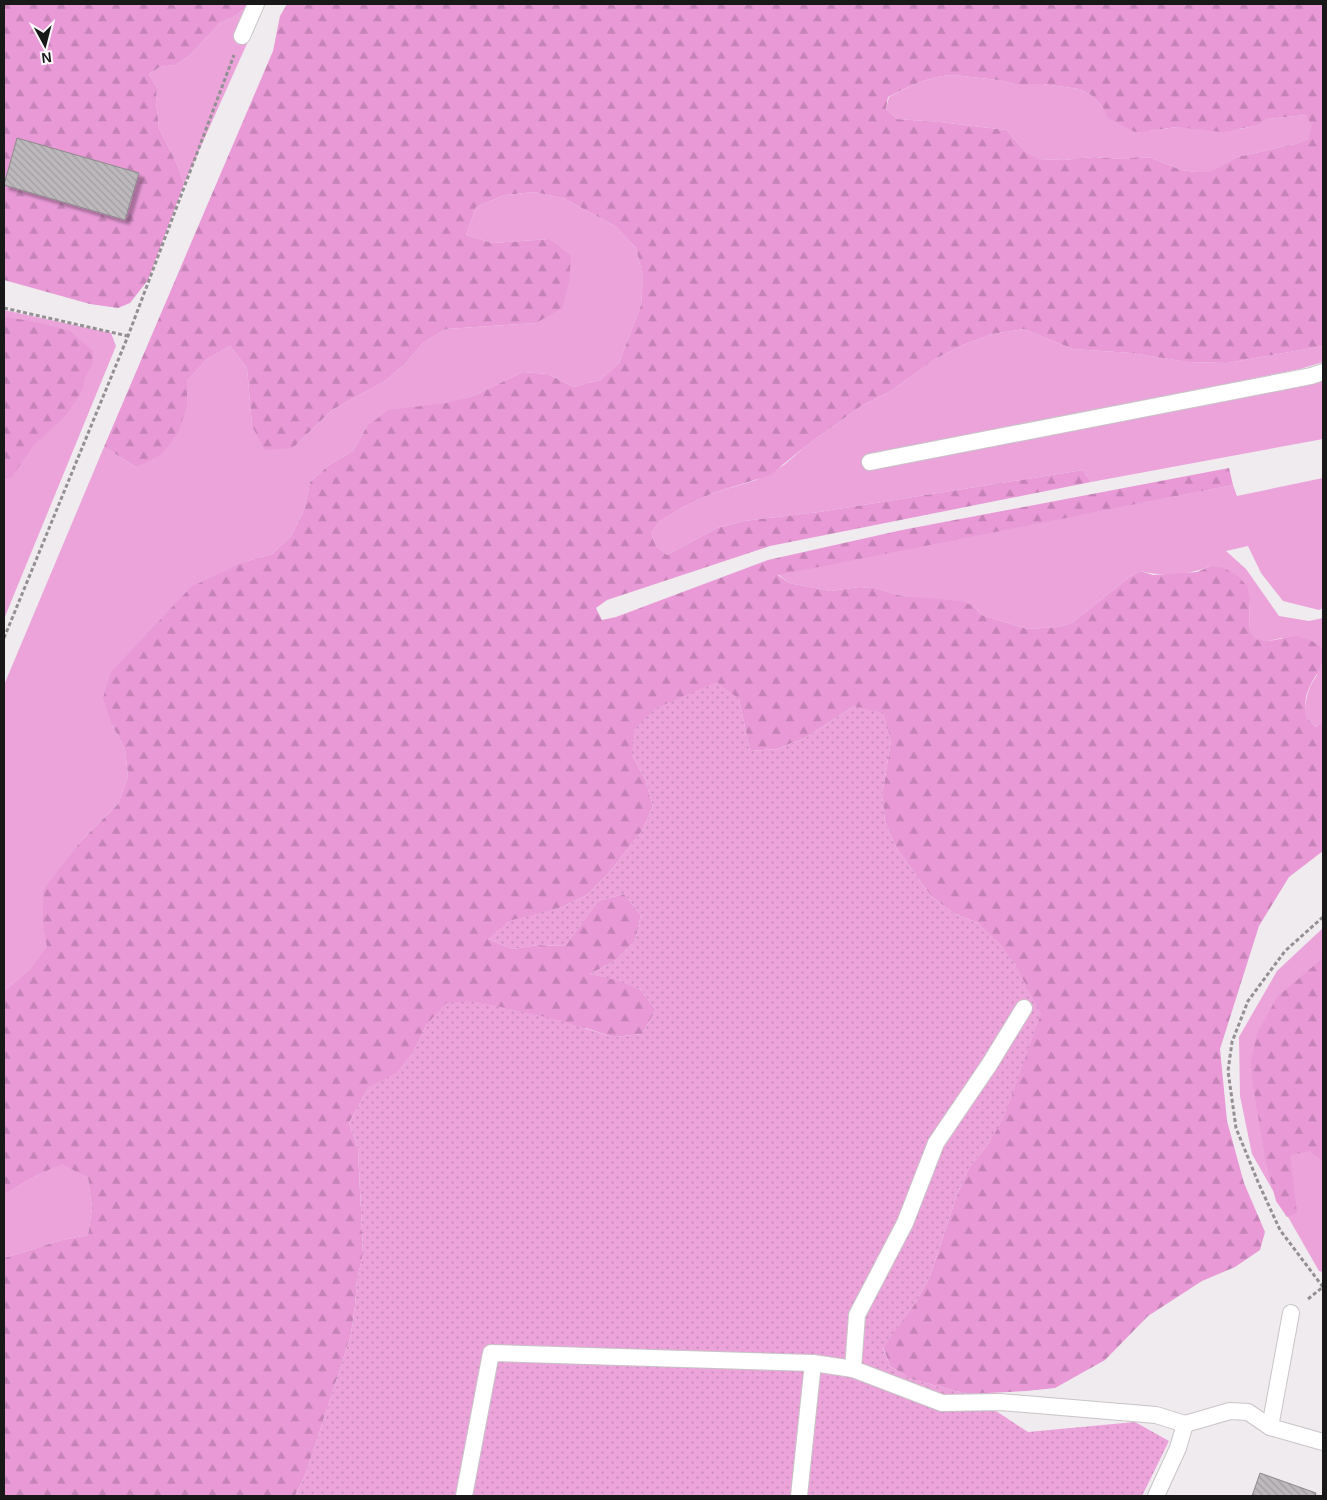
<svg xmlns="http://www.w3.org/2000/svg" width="1327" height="1500" font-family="Helvetica,sans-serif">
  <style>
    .grass { fill: #eba3da }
    .forest { fill: url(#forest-firs); fill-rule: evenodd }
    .garden { fill: url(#garden-dots) }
    .building { fill: url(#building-back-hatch); stroke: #8d8a8c; filter: url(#shadow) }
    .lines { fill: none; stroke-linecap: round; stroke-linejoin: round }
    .lane-casing { stroke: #c8c4c7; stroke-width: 18 }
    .path { stroke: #939093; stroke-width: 3; stroke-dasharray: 4 2.5; stroke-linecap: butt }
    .lane { stroke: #fff; stroke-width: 16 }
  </style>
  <defs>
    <pattern id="forest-firs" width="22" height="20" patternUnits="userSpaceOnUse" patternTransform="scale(1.25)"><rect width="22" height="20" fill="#e899d6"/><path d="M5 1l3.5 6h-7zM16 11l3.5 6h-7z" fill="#c683b7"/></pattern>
    <pattern id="garden-dots" width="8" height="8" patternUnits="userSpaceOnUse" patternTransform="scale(1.25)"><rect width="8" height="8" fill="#eba3da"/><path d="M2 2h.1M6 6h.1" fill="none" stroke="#c98cba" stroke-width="1.8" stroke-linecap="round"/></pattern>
    <pattern id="building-back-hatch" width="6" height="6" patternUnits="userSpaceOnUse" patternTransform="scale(1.25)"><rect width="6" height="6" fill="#bcb8bb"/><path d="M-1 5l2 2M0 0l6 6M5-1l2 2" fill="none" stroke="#a19da0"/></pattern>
    <filter id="shadow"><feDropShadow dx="4.5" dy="4.5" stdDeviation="1" flood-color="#0004"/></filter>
  </defs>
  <rect width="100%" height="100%" fill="#efebee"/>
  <!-- grass -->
  <g class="grass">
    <path d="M245,4H263V8L184,184L178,166L159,128L156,102L157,88L149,74L160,67L175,65L189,56L220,23L234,17L245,8Z"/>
    <path d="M954,75L998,80L1014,84H1043L1079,89L1091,95L1102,106L1109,118L1149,131L1177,127H1190L1205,130L1241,129L1254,126L1267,119L1306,115L1313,126L1308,139L1295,144L1237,157L1211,172H1196L1181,170L1152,158L1138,157L1124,159L1094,157L1064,160L1036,159L1025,151L1006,130L940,122L897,119L886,109L889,97C910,86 929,76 954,75Z"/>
    <path d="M534,192L563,198L615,226L636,248L643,277L641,305L619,363L600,380L574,387L548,374L523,372L473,396L367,426L353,451L329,465L310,482L304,510L291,536L272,554L244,562L112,725L125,749L128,776L118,804L79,843L45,889L42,920L48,947L30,969L4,991V685L104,447L136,467L187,406V381L206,360L230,346L247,368L252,426L293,448L332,410L385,381L405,364L423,343L446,329L536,323L549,239L492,243L466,235L476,207L505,195Z"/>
    <path d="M4,310L111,333L116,346L4,619Z"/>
    <path d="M1024,329L1073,349L1131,353L1189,362L1227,363L1323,346V362L1300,369L865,457L862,466L875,467L1323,378V439L1091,482L1083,470L819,512L744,521L717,528L667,555L656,546L651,533L659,522L683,507L713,493L756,480L784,465L806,446L861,406L889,392L937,358L963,345L992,334Z"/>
    <path d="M1323,478V608L1319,610L1283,601L1261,573L1248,546L1226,551L1246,569L1279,616L1309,621L1323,618V721L1316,727L1306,717C1305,698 1307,690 1317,675L1282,638L1268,641L1254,640L1249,627L1250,599L1211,566C1190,575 1162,577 1140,571L1127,579L1072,623L1058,627L1027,629L982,615L972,605L902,596L875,588L859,587L831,591L789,583L778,574L1233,485L1237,496Z"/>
    <path d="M1323,928V1272L1319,1271L1252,1154L1240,1096L1239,1037L1277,971Z"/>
    <path d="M62,1163L88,1178L92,1208L88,1235L62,1240L4,1258V1195L37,1175Z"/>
  </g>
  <!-- forest -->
  <g class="forest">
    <path d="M4,4H245V8L234,17L220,23L189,56L175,65L160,67L149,74L157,88L156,102L159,128L178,166L184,184L148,280L130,303L118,308L90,304L4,280Z"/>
    <path d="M287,4H1194L1323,5V346L1227,363L1188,362L1131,353L1073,349L1024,329L992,334L963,345L937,358L889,392L861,406L806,446L770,475L713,493L683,507L659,522L651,533L656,546L667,555L717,528L744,521L819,512L1083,470L1091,482L770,546L607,600L596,608L602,620L616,617L768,560L902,530L1229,468L1233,485L778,575L789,583L831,591L859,587L875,588L902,596L960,601L972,605L982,615L1027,629L1058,627L1072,623L1127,579L1140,571L1153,575L1197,572L1211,566L1224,568L1238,576L1247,586L1250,599L1249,627L1254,639L1268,641L1297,636L1312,641L1323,649C1323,673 1311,677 1306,697C1305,703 1306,710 1306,717L1316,727L1323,721V851L1289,877L1259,926L1220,1049L1227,1121L1244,1183L1265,1232L1260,1250L1235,1267L1202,1281L1148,1316L1105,1360L1055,1388L1026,1391L968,1394L911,1379L890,1366L883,1347L916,1302L930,1276L957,1195L969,1168L989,1143L1027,989L1015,964L978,923L953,913L931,896L897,849L885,822L882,796L891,740L854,706L805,738L777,749L750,751L739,699L632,755L645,779L653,806L642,831L607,875L587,895L562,907L536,915L488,939L513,949L538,945L565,946L598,901L624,894L641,915L635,941L615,961L590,974L615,979L640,989L656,1010L642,1034L613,1037L586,1028L427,1024L413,1053L396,1074L368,1088L349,1123L358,1149L363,1254L357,1280L355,1306L351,1334L343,1360L306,1473L295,1496H4V1258L62,1240L88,1235L92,1208L88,1178L62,1164L37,1175L4,1195V991L30,969L47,947L42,920L44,889L79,843L118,804L128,776L125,749L112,725L103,698L111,672L191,587L244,562L272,554L291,536L304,510L310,482L329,465L353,451L367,426L389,410L446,403L473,396L523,372L548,374L574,387L600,380L619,363L641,305L643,277L636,248L615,226L563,198L534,192L505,195L476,207L466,235L492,243L549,239L571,256L569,283L562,308L536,323L446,329L423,343L405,364L385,381L332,410L293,448L265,450L252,426L247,368L230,346L206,360L187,381V406L178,433L161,455L136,467L104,447L273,51L280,16ZM954,75L998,80L1014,84H1043L1079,89L1091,95L1102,106L1108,118L1135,132L1149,131L1177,127L1223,132L1255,126L1267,119L1306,115L1312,126L1308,139L1295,144L1237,157L1210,172H1196L1181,170L1152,158L1138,157L1124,159L1094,157L1064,160L1037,159L1025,151L1006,130L940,122L897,119L886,109L888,97C910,86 929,76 954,75Z"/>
    <path d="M4,317L31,321L70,331L93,351L92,365L85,377L82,391L66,415L33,446L11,478L4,477Z"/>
    <path d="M1323,958V1161L1310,1151L1290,1155L1297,1213L1287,1217L1276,1201L1266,1163L1253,1086L1251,1061L1257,1034L1277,997Z"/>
  </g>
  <!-- garden -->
  <path class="garden" d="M717,682L739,699L750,751L777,749L805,738L854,706L884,713L891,740L882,796L885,822L897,849L931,896L953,913L978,923L999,942L1015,964L1041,1014L1004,1118L989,1143L969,1168L957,1195L930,1276L916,1302L883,1348L890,1366L911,1379L968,1394L998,1393L996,1411L1028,1432L1135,1422L1169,1441L1142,1496H295L306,1473L343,1360L351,1334L355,1306L357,1280L363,1253L358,1149L349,1123L368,1088L396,1073L413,1053L427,1024L446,1003L474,1001L559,1020L613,1037L642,1034L656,1010L640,989L615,980L590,974L615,961L635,941L641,915L624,894L598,901L565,946L538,945L513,949L488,939L508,921L562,907L587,895L607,875L642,831L653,806L645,779L632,755L634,729L656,708Z"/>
  <!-- building -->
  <g class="building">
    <path d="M17,138L139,173L125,220L4,185Z"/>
    <path d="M1260,1473L1316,1493L1315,1496H1252Z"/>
  </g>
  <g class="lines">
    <!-- lane casing -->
    <g class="lane-casing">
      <g id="lane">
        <path d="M242,36L256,4"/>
        <path d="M870,462L1311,376L1323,372"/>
        <path d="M1024,1008L989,1065L936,1143L905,1223L857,1315L853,1369L942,1403L1000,1402L1156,1415L1185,1424L1178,1448L1156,1496"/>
        <path d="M1291,1313L1270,1427L1323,1442"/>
        <path d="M1185,1424L1230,1411L1248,1412L1270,1427"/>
        <path d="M464,1496L491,1353L813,1363"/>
        <path d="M799,1496L813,1363L853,1369"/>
      </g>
    </g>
    <!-- path -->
    <g class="path">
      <path d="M4,308L128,336"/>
      <path d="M4,638L128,336L234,55"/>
      <path d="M1323,917L1285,951L1248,1001L1232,1042L1228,1071L1236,1128L1258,1182L1280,1230L1323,1287"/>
      <path d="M1308,1299L1323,1287"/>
    </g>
    <!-- lane -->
    <use href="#lane" class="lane"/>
  </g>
  <!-- border -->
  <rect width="1327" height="1500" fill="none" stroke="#191819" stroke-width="10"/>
  <!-- north arrow -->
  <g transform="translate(45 45) rotate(173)" stroke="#fcf9fb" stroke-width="4" paint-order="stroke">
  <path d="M0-4L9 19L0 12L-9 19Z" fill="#191819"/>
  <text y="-8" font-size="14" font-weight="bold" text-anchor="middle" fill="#191819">N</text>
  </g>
</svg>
